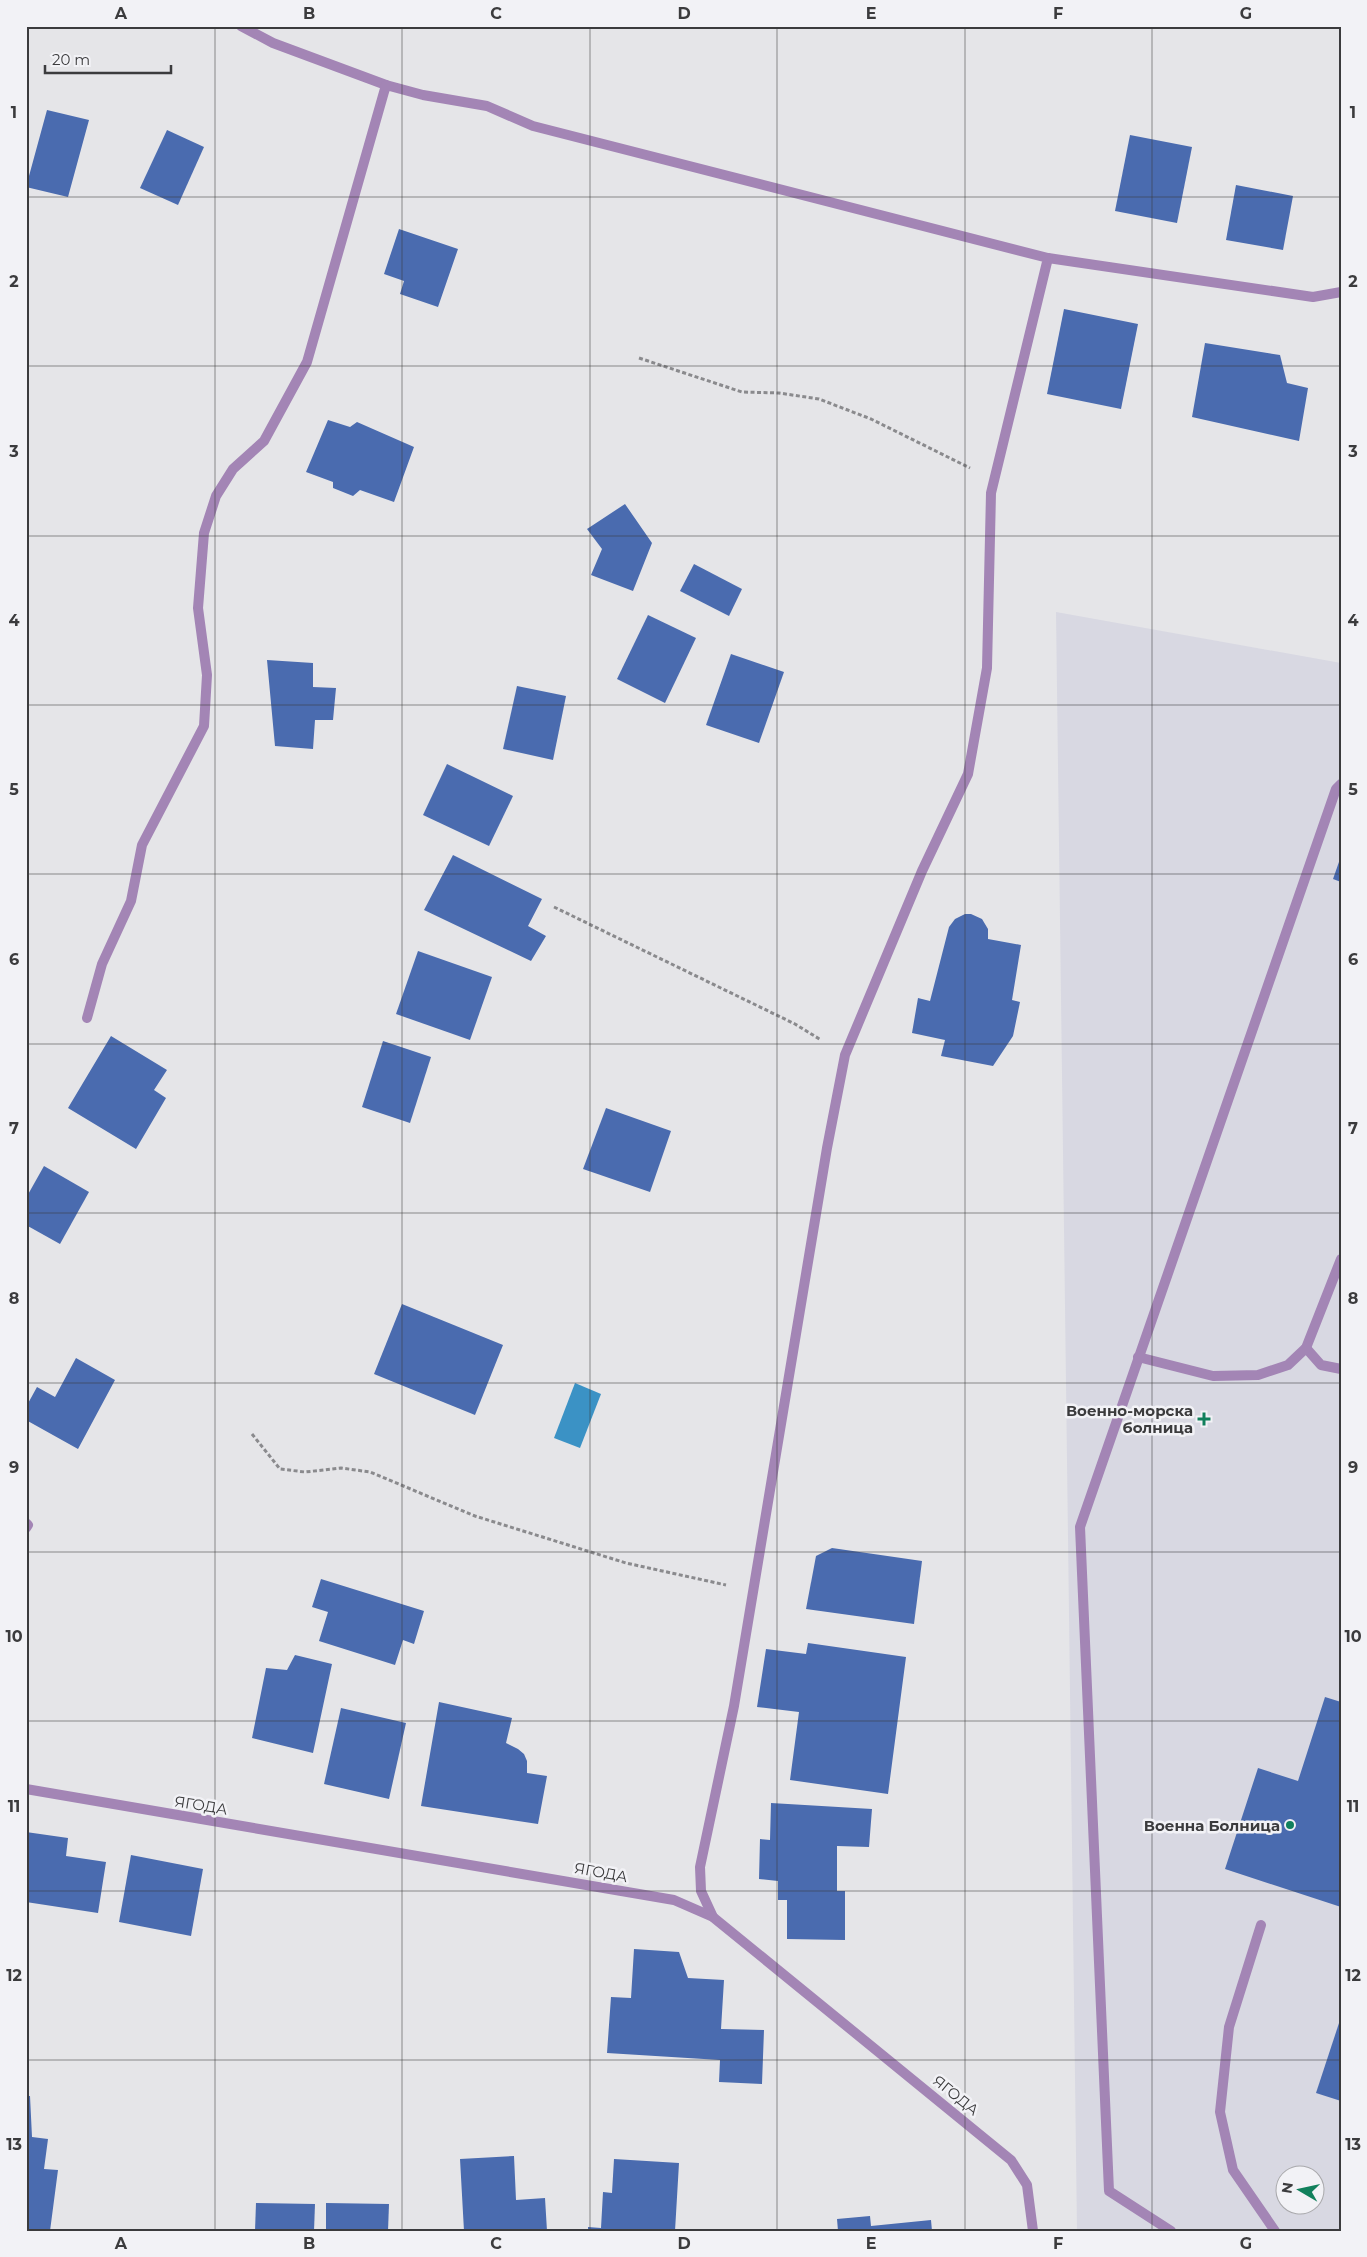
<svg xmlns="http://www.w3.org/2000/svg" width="1367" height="2257" font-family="Montserrat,sans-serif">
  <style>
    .built { fill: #d8d8e2; fill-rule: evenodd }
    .water { fill: #3b92c5 }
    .building { fill: #4a6baf }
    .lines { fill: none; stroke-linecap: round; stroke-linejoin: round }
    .path { stroke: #8a8a8d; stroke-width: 3; stroke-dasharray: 4 2.5; stroke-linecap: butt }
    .service { stroke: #a385b5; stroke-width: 10 }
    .minor { stroke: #a385b5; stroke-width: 10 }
    .grid { fill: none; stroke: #3b3b3d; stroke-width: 1; stroke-opacity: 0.55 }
    .poi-dot { fill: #11805c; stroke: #f2f2f6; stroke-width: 2 }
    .labels { text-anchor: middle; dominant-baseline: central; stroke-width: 5; stroke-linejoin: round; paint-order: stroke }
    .poi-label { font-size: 15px; font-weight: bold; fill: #3b3b3d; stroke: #f2f2f6; text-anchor: end }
    .street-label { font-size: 15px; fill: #3b3b3d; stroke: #f2f2f6 }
    .neatline { fill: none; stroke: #3b3b3d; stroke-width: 2 }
    .grid-label { font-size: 16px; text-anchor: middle; font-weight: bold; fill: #3b3b3d }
  </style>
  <rect width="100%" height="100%" fill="#e5e5e8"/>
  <!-- built -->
  <path class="built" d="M1056,612L1341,663V2231H1077ZM1284,2174H1314V2204H1284Z"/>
  <!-- water -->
  <path class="water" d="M575,1383L601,1394L580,1448L554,1438Z"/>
  <!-- building -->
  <g class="building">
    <path d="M47,110L89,120L68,197L26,187Z"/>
    <path d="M167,130L204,147L178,205L140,188Z"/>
    <path d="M1130,135L1192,147L1177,223L1115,211Z"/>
    <path d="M1236,185L1293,196L1283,250L1226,240Z"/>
    <path d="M399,229L458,249L438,307L400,294L404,281L384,274Z"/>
    <path d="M1064,309L1138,324L1121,409L1047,394Z"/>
    <path d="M1205,343L1280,355L1287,383L1308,388L1299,441L1192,417Z"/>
    <path d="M328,420L350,427L357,422L414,447L394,502L360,490L353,496L333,488V482L306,472Z"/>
    <path d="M625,504L652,543L633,591L591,575L602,549L587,529Z"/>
    <path d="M694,564L742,589L729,616L680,591Z"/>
    <path d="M648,615L696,638L665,703L617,679Z"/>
    <path d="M731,654L784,672L759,743L706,725Z"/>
    <path d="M267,660L313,663V687L336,688L333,720H315L313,749L275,746Z"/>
    <path d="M517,686L566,696L553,760L503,749Z"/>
    <path d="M447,764L513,796L489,846L423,815Z"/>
    <path d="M453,855L542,899L528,926L546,936L531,961L424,910Z"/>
    <path d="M1340,859H1341V882L1333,879Z"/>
    <path d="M965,914H971L982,919L988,929V939L1021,945L1012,1000L1020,1002L1013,1036L993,1066L941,1056L945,1040L912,1033L918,998L930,1001L949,927L955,919Z"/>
    <path d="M418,951L492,977L470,1040L396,1014Z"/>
    <path d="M111,1036L167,1070L154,1090L166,1098L136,1149L68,1108Z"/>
    <path d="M383,1041L431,1057L410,1123L362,1107Z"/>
    <path d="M606,1108L671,1131L650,1192L583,1169Z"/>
    <path d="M44,1166L89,1192L60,1244L26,1225V1198Z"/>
    <path d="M402,1304L503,1345L475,1415L374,1374Z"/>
    <path d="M76,1358L115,1380L78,1449L26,1420V1407L37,1387L55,1397Z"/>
    <path d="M832,1548L922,1561L914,1624L806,1609L816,1556Z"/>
    <path d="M321,1579L424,1611L414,1644L403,1640L395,1665L319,1641L328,1612L312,1607Z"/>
    <path d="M808,1643L906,1657L888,1794L790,1780L799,1712L757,1707L766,1649L806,1654Z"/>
    <path d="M295,1655L332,1664L313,1753L252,1738L266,1668L287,1670Z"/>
    <path d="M1325,1697L1341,1702V1907L1225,1869L1258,1768L1298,1781Z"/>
    <path d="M439,1702L512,1718L506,1743L518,1749L524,1754L527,1761V1773L547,1776L538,1824L421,1806Z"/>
    <path d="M341,1708L406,1723L389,1799L324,1784Z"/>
    <path d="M771,1803L872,1809L869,1847L837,1846V1891H845V1940L787,1939V1900H778V1881L759,1879L760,1839L770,1840Z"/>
    <path d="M26,1832L68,1838L66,1856L106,1862L98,1913L26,1902Z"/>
    <path d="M131,1855L203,1869L191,1936L119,1922Z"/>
    <path d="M634,1949L679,1952L688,1978L724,1980L721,2029L764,2030L762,2084L719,2082L720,2060L607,2053L611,1997L631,1998Z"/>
    <path d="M1340,2020H1341V2101L1316,2093Z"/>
    <path d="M26,2096H30L32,2137L48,2139L44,2169L58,2170L50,2231H26Z"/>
    <path d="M514,2156L516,2200L545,2198L547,2231H464L460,2159Z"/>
    <path d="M614,2159L679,2163L675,2231H588V2227L601,2228L603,2192L612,2193Z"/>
    <path d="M256,2203L315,2204L314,2231H255Z"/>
    <path d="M326,2203L389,2204L388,2231H326Z"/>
    <path d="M870,2216L871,2226L931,2220L932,2231H838L837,2219Z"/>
  </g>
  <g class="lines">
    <!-- path -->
    <g class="path">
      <path d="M639,358L742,392L779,393L819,399L871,419L970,468"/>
      <path d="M554,907L795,1024L821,1040"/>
      <path d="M252,1434L280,1469L305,1472L341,1468L370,1472L475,1516L626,1563L726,1585"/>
    </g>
    <!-- service -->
    <g class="service">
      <path d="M241,26L273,43L386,85"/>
      <path d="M1048,258L1313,297L1341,292"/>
      <path d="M87,1018L102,964L131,901L142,845L204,726L207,675L198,608L204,533L216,496L233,469L264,441L307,362L386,85L423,95L487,106L533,126L1048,258L991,493L987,668L968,774L922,871L845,1055L827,1148L734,1706L700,1867L701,1891L713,1917"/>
      <path d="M1306,1348L1321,1365L1341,1369"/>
      <path d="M1138,1357L1213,1376L1258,1375L1288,1365L1306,1348L1341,1259"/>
      <path d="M26,1523L28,1525L26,1528"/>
      <path d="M1261,1925L1229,2027L1220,2112L1233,2170L1275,2231"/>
      <path d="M1171,2231L1109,2191L1080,1527L1336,789L1341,784"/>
    </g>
    <!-- minor -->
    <path class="minor" d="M26,1789L674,1900L713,1917L1011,2160L1027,2185L1033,2231"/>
  </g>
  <!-- grid -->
  <path class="grid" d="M215,26V2231M402,26V2231M590,26V2231M777,26V2231M965,26V2231M1152,26V2231M26,197H1341M26,366H1341M26,536H1341M26,705H1341M26,874H1341M26,1044H1341M26,1213H1341M26,1383H1341M26,1552H1341M26,1721H1341M26,1891H1341M26,2060H1341"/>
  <!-- markers -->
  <g class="poi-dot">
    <path d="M1201.5 1411.5h5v5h5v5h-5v5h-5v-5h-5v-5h5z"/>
    <circle cx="1290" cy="1825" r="5"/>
  </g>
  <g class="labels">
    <!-- poi labels -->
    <g class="poi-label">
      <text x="1193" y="1410">Военно-морска<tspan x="1193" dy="17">болница</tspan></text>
      <text x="1280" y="1825">Военна Болница</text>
    </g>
    <!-- street labels -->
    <g class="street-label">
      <text transform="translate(201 1805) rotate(9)">ЯГОДА</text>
      <text transform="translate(601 1872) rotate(10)">ЯГОДА</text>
      <text transform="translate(956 2095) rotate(39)">ЯГОДА</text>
    </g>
  </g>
  <!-- border -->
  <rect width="1367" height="2257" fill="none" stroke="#f2f2f6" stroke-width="55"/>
  <!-- north arrow -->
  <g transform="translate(1300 2190) rotate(279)"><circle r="24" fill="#f2f2f6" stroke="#a9a9ac"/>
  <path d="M0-4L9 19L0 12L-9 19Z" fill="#11805c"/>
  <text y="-8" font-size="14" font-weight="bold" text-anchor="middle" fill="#3b3b3d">N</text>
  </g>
  <!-- scale -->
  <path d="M45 65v8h126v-8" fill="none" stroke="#3b3b3d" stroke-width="2.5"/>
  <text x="52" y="65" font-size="15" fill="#3b3b3d" stroke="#f2f2f6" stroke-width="4" paint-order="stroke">20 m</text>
  <rect x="28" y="28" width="1312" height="2202" class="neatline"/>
  <g class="grid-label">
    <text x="121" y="19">A</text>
    <text x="309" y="19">B</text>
    <text x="496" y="19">C</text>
    <text x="684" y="19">D</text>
    <text x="871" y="19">E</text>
    <text x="1058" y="19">F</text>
    <text x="1246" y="19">G</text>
    <text x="14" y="118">1</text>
    <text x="1353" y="118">1</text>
    <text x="14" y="287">2</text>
    <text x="1353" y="287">2</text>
    <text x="14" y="457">3</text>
    <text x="1353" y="457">3</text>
    <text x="14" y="626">4</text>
    <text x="1353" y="626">4</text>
    <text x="14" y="795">5</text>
    <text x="1353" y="795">5</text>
    <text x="14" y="965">6</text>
    <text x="1353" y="965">6</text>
    <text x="14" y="1134">7</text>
    <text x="1353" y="1134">7</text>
    <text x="14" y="1304">8</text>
    <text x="1353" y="1304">8</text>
    <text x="14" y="1473">9</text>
    <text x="1353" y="1473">9</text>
    <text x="14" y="1642">10</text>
    <text x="1353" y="1642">10</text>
    <text x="14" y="1812">11</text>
    <text x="1353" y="1812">11</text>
    <text x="14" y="1981">12</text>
    <text x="1353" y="1981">12</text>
    <text x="14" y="2150">13</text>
    <text x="1353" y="2150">13</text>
    <text x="121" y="2249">A</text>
    <text x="309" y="2249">B</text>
    <text x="496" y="2249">C</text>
    <text x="684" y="2249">D</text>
    <text x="871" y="2249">E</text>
    <text x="1058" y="2249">F</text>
    <text x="1246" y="2249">G</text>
  </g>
</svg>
